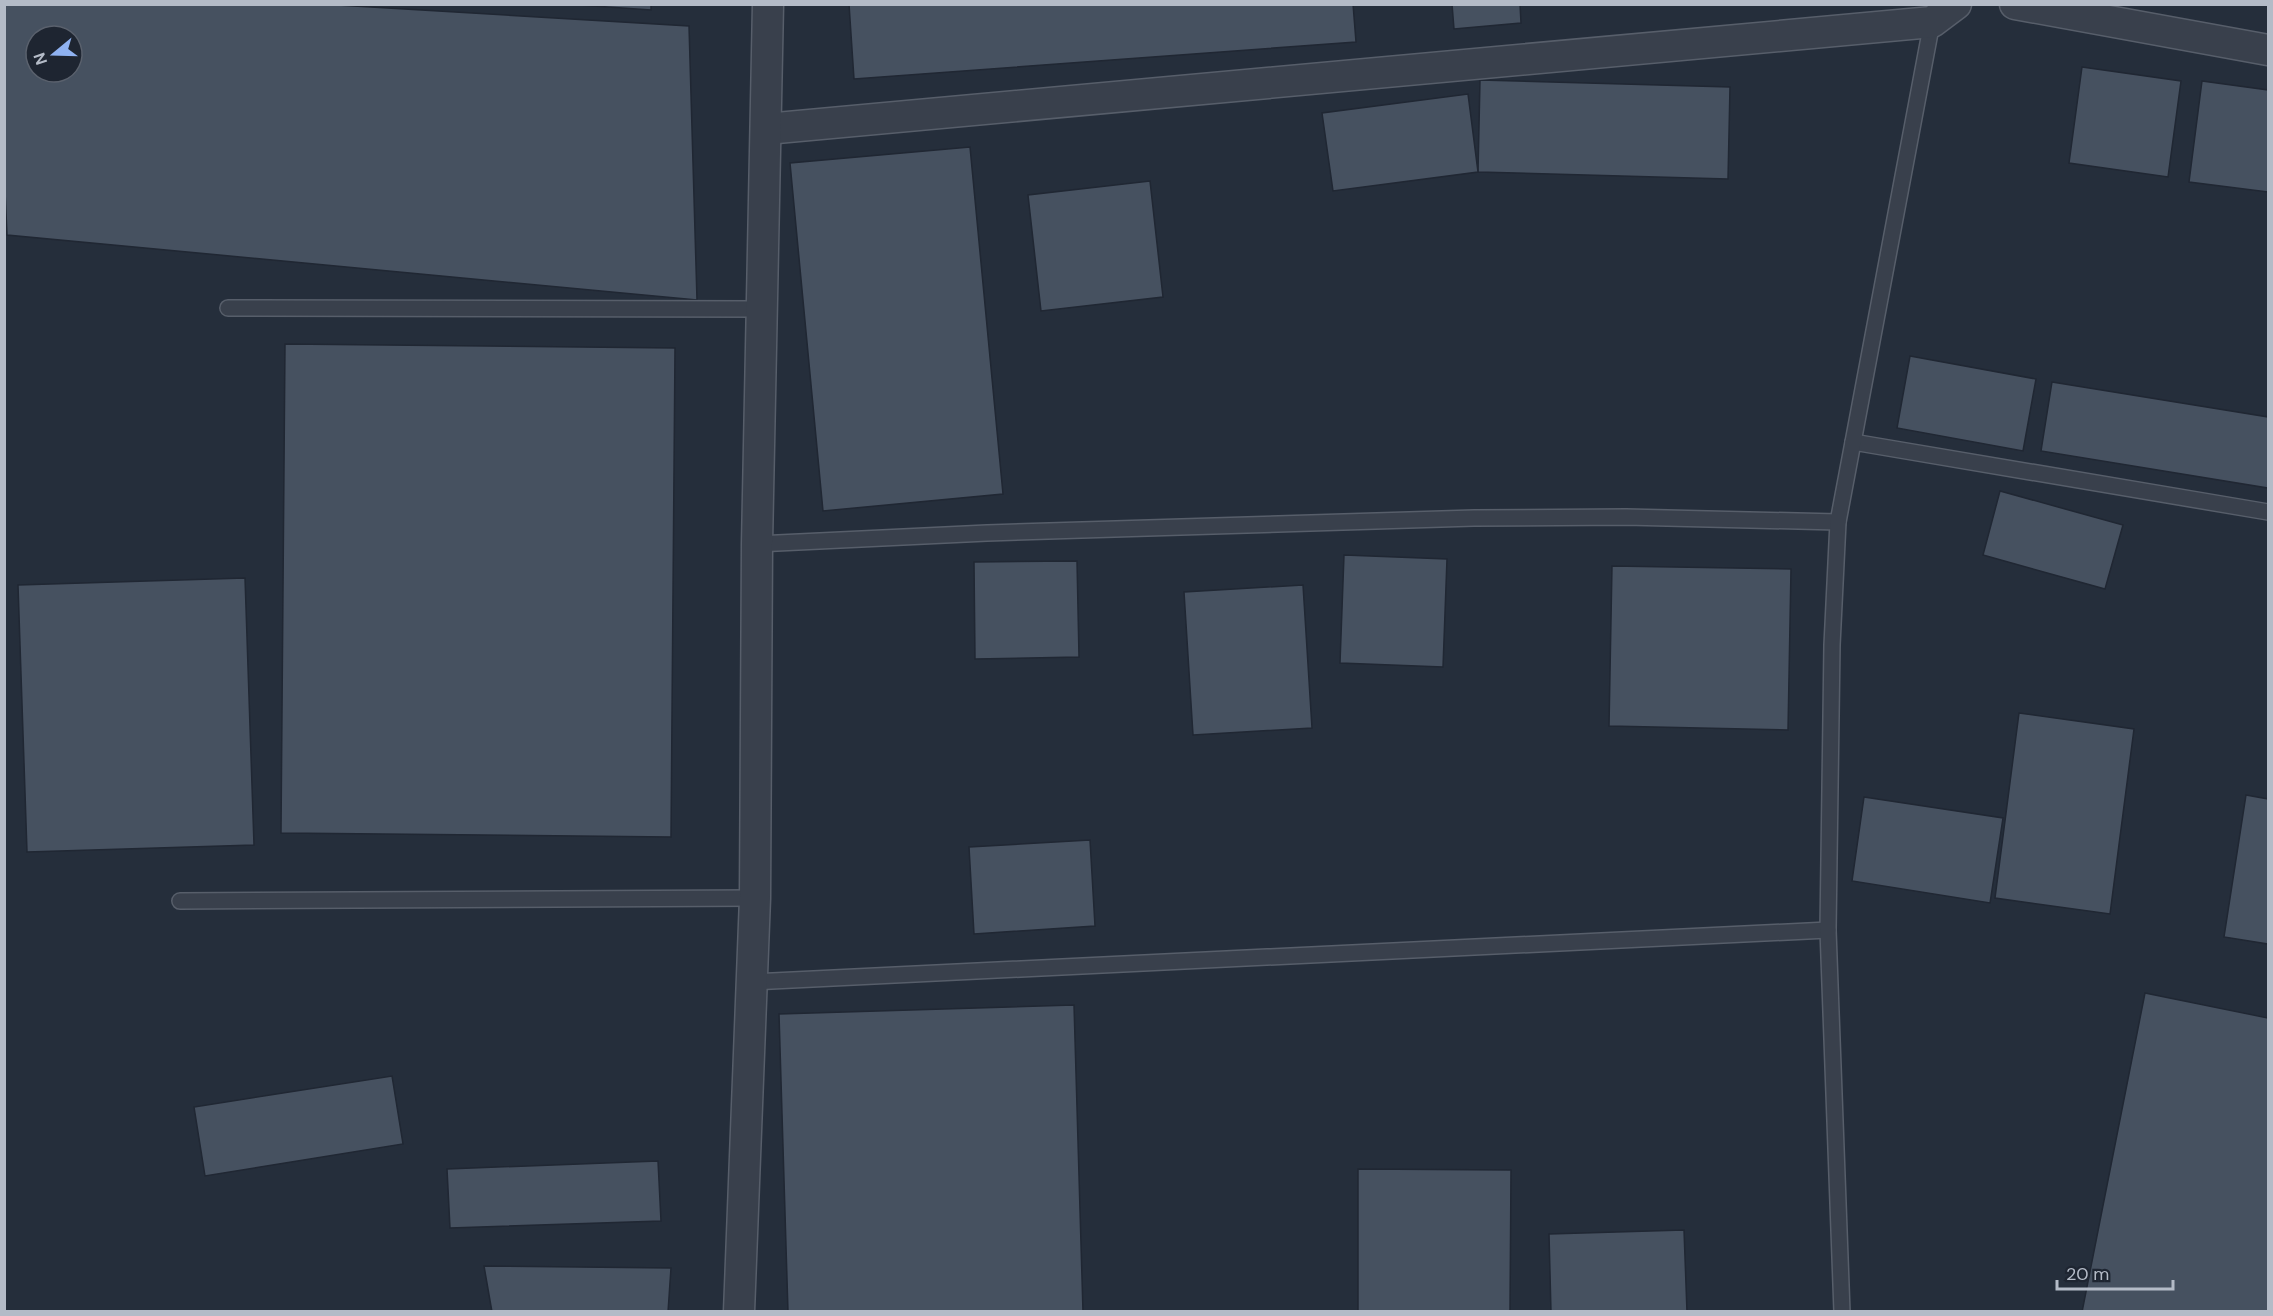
<svg xmlns="http://www.w3.org/2000/svg" width="2273" height="1316" font-family="'DM Sans',sans-serif">
  <style>
    .building { fill: #465160; stroke: #202733; stroke-width: 1.5; fill-rule: evenodd }
    .lines { fill: none; stroke-linecap: round; stroke-linejoin: round }
    .lane-casing { stroke: #575e6a; stroke-width: 18 }
    .street-casing { stroke: #575e6a; stroke-width: 33 }
    .lane { stroke: #39404c; stroke-width: 15 }
    .street { stroke: #39404c; stroke-width: 30 }
  </style>
  <rect width="100%" height="100%" fill="#252e3b"/>
  <!-- building -->
  <g class="building">
    <path d="M4,4H320L689,26L697,300L7,235L4,169ZM36,36H72V72H36Z"/>
    <path d="M565,4H651V10Z"/>
    <path d="M849,4H1353L1356,42L854,79Z"/>
    <path d="M1452,4H1520L1521,23L1454,29Z"/>
    <path d="M2082,67L2181,81L2168,177L2069,163Z"/>
    <path d="M1480,80L1730,87L1728,179L1478,172Z"/>
    <path d="M2202,81L2268,90V192L2189,182Z"/>
    <path d="M1468,94L1478,172L1333,191L1322,113Z"/>
    <path d="M970,147L1003,494L823,511L790,163Z"/>
    <path d="M1150,181L1163,297L1041,311L1028,195Z"/>
    <path d="M285,344L675,348L671,837L281,833Z"/>
    <path d="M1910,356L2036,379L2023,451L1897,428Z"/>
    <path d="M2052,382L2268,417V488L2041,451Z"/>
    <path d="M2000,491L2123,525L2105,589L1983,555Z"/>
    <path d="M1344,555L1447,559L1443,667L1340,663Z"/>
    <path d="M1077,561L1079,657L975,659L974,562Z"/>
    <path d="M1612,566L1791,569L1788,730L1609,726Z"/>
    <path d="M245,578L254,845L27,852L18,585Z"/>
    <path d="M1303,585L1312,728L1193,735L1184,592Z"/>
    <path d="M2019,713L2134,729L2110,914L1995,898Z"/>
    <path d="M2246,795L2268,799V944L2224,937Z"/>
    <path d="M1864,797L2003,818L1990,903L1852,881Z"/>
    <path d="M1090,840L1095,926L974,934L969,847Z"/>
    <path d="M2145,993L2268,1018V1312H2082Z"/>
    <path d="M1074,1005L1083,1312H788L779,1014Z"/>
    <path d="M392,1076L403,1144L205,1176L194,1107Z"/>
    <path d="M658,1161L661,1221L450,1228L447,1169Z"/>
    <path d="M1358,1169L1511,1170L1510,1312H1358Z"/>
    <path d="M1684,1230L1687,1312H1551L1549,1234Z"/>
    <path d="M484,1266L671,1268L668,1312H492Z"/>
  </g>
  <g class="lines">
    <!-- lane casing -->
    <g class="lane-casing">
      <g id="lane">
        <path d="M228,308L761,309"/>
        <path d="M1853,442L2268,512"/>
        <path d="M757,544L987,533L1474,518L1626,517L1838,522"/>
        <path d="M180,901L755,898"/>
        <path d="M751,982L1828,930"/>
        <path d="M1842,1312L1828,930L1832,645L1838,522L1932,22"/>
      </g>
    </g>
    <!-- street casing -->
    <g class="street-casing">
      <g id="street">
        <path d="M2015,4L2268,50"/>
        <path d="M766,129L1932,22L1956,4"/>
        <path d="M739,1312L755,898L757,544L768,4"/>
      </g>
    </g>
    <!-- lane -->
    <use href="#lane" class="lane"/>
    <!-- street -->
    <use href="#street" class="street"/>
  </g>
  <!-- border -->
  <rect width="2273" height="1316" fill="none" stroke="#b4bbc7" stroke-width="12"/>
  <!-- north arrow -->
  <g transform="translate(54 54) rotate(251)"><circle r="28" fill="#1e2531" stroke="#5a616d" stroke-width="1.5"/>
  <path d="M0-4.5L10 22L0 15L-10 22Z" fill="#8fb2f1"/>
  <text y="-9" font-size="16" font-weight="bold" text-anchor="middle" fill="#b4bbc7">N</text>
  </g>
  <!-- scale -->
  <path d="M2057 1280v9h116v-9" fill="none" stroke="#b4bbc7" stroke-width="3"/>
  <text x="2066" y="1280" font-size="18" fill="#b4bbc7" stroke="#1e2531" stroke-width="4.5" paint-order="stroke">20 m</text>
</svg>
